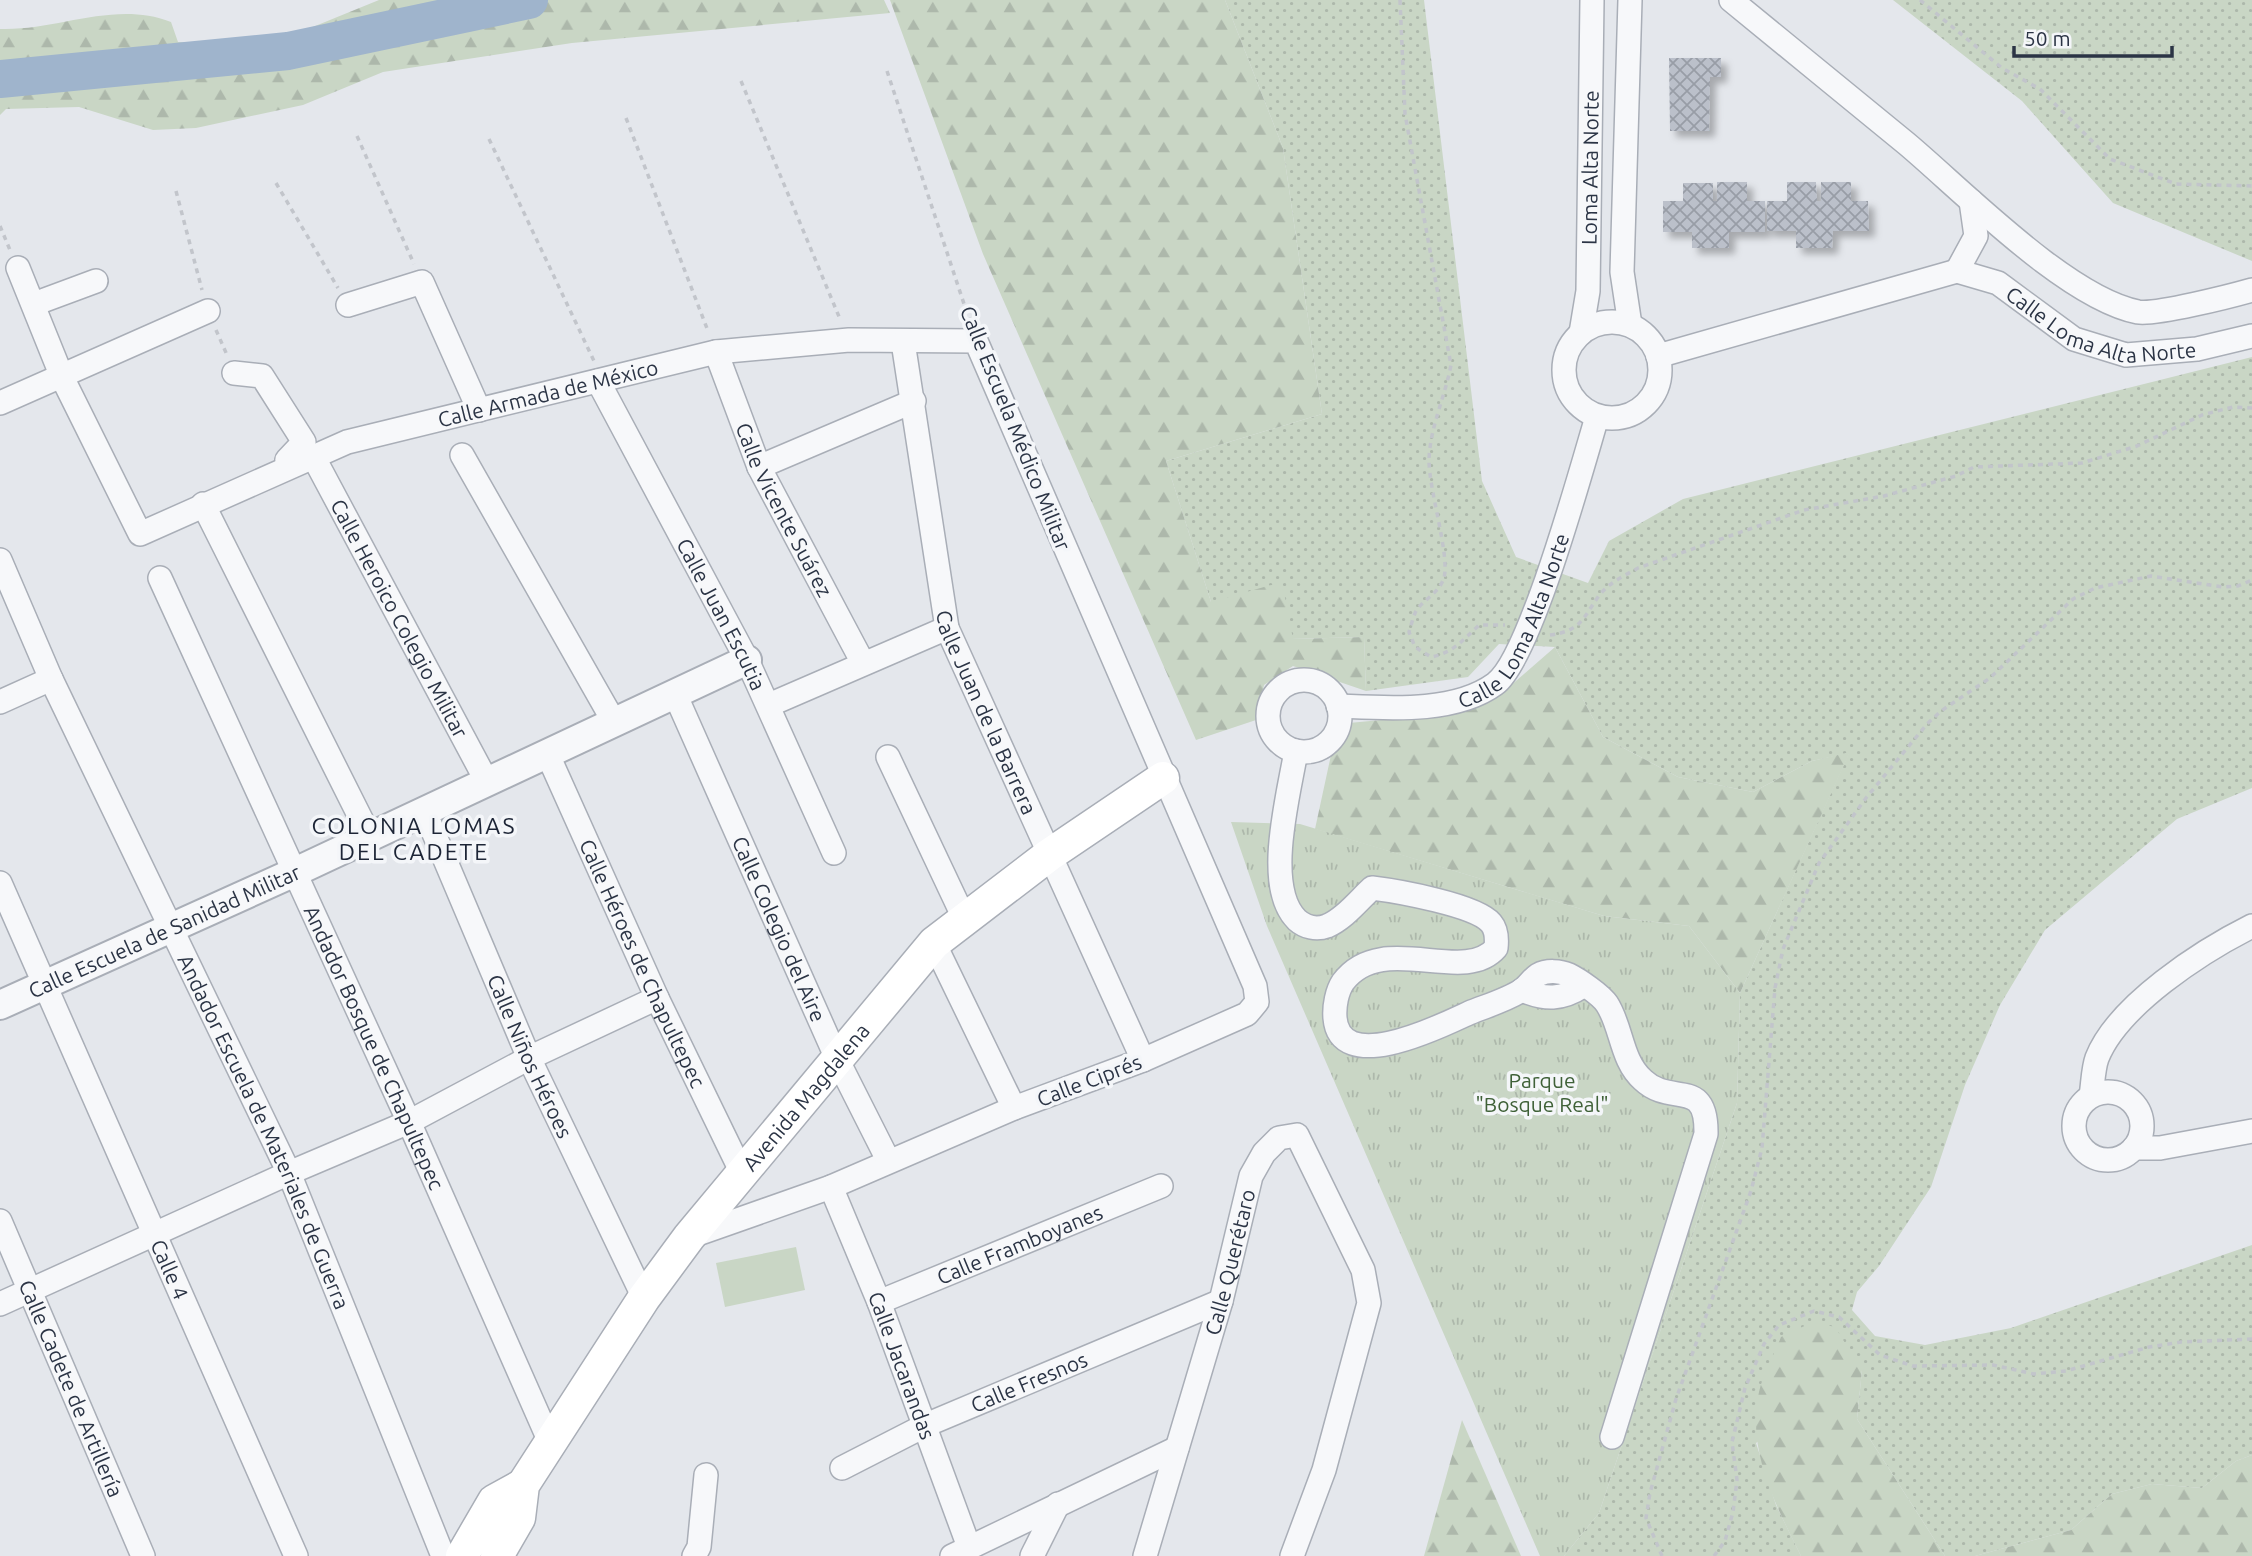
<svg xmlns="http://www.w3.org/2000/svg" width="2252" height="1556" font-family="Ubuntu,sans-serif">
  <style>
    .grass { fill: url(#grass-dots) }
    .forest { fill: url(#forest-firs) }
    .park { fill: url(#park-tufts) }
    .pitch { fill: #c9d6c5 }
    .lines { fill: none; stroke-linecap: round; stroke-linejoin: round }
    .river { stroke: #9fb4cc; stroke-width: 38 }
    .building { fill: url(#building-cross-hatch); filter: url(#shadow) }
    .minor-casing { stroke: #a9aeb7; stroke-width: 26 }
    .tertiary-casing { stroke: #a9aeb7; stroke-width: 32 }
    .secondary-casing { stroke: #a9aeb7; stroke-width: 35 }
    .path { stroke: #c2c5cb; stroke-width: 3.5; stroke-dasharray: 5 5; stroke-linecap: butt }
    .minor { stroke: #f7f8fa; stroke-width: 23 }
    .tertiary { stroke: #f7f8fa; stroke-width: 28 }
    .secondary { stroke: #fff; stroke-width: 32 }
    .labels { text-anchor: middle; dominant-baseline: central; stroke-width: 7; stroke-linejoin: round; paint-order: stroke }
    .street-label { font-size: 21px; fill: #2b3445; stroke: #f4f6f9 }
    .park-label { font-size: 21px; fill: #3f6138; stroke: #f4f6f9 }
    .neighbourhood-label { font-size: 23px; letter-spacing: 2px; fill: #1d2536; stroke: #f4f6f9 }
  </style>
  <defs>
    <pattern id="grass-dots" width="8" height="8" patternUnits="userSpaceOnUse" patternTransform="scale(1.75)"><rect width="8" height="8" fill="#c9d6c5"/><path d="M2 2h.1M6 6h.1" fill="none" stroke="#adb8ab" stroke-width="1.8" stroke-linecap="round"/></pattern>
    <pattern id="forest-firs" width="22" height="20" patternUnits="userSpaceOnUse" patternTransform="scale(1.75)"><rect width="22" height="20" fill="#c9d6c5"/><path d="M5 1l3.5 6h-7zM16 11l3.5 6h-7z" fill="#adb8ab"/></pattern>
    <pattern id="park-tufts" width="24" height="20" patternUnits="userSpaceOnUse" patternTransform="scale(1.75)"><rect width="24" height="20" fill="#c9d6c5"/><path d="M3 7l-1-3M5 7V3M7 7l1-3M15 17l-1-3M17 17v-4M19 17l1-3" fill="none" stroke="#adb8ab"/></pattern>
    <pattern id="building-cross-hatch" width="8" height="8" patternUnits="userSpaceOnUse" patternTransform="scale(1.75)"><rect width="8" height="8" fill="#bbc0ca"/><path d="M0 0l8 8M0 8l8-8" fill="none" stroke="#989da6"/></pattern>
    <filter id="shadow"><feDropShadow dx="6" dy="6" stdDeviation="3.5" flood-color="#0004"/></filter>
  </defs>
  <rect width="100%" height="100%" fill="#e4e7ec"/>
  <!-- grass -->
  <g class="grass">
    <path d="M1225,0H1424L1482,481L1516,557L1588,583L1609,541L1683,499L2252,357V788L2177,819L2045,930L2000,1005L1965,1085L1931,1187L1879,1266L1857,1292L1852,1310L1875,1336L1925,1345L2011,1328L2252,1245V1455L2236,1461L2202,1488L2152,1484L2112,1494L2071,1530L1975,1556H1945L1857,1419L1862,1370L1756,1443L1776,1505L1801,1556H1564L1599,1513L1737,1103L1740,993L1849,753L1812,761L1753,792L1678,777L1603,737L1555,647L1499,644L1468,677L1366,691L1364,637L1292,639L1211,602L1166,461L1322,414L1283,148Z"/>
    <path d="M1893,0H2252V261L2113,203L2022,101Z"/>
  </g>
  <!-- forest -->
  <g class="forest">
    <path d="M379,0H884L890,13L572,43L383,72L303,105L196,128L153,130L79,107L6,109L0,115V29C58,31 114,0 171,22L178,42L271,44Z"/>
    <path d="M890,0H1225L1283,148L1322,414L1166,461L1211,602L1282,582L1293,639L1364,637L1366,691L1293,666L1264,685L1256,720L1196,740L983,254Z"/>
    <path d="M1555,647L1603,737L1678,777L1753,792L1812,761L1850,752L1740,993L1689,926L1604,916L1315,829L1331,755L1349,723L1423,716L1509,687Z"/>
    <path d="M1813,1322L1835,1327L1862,1370L1857,1419L1945,1556H1801C1776,1506 1746,1450 1759,1392C1763,1374 1774,1355 1781,1337Z"/>
    <path d="M1462,1420L1521,1556H1424Z"/>
    <path d="M2252,1455V1556H1975L2071,1530L2112,1494L2152,1484L2202,1488L2236,1461Z"/>
  </g>
  <!-- park -->
  <path class="park" d="M1231,822L1300,824L1604,916L1689,926L1740,993L1737,1103L1599,1513L1564,1556H1540L1267,926Z"/>
  <!-- pitch -->
  <path class="pitch" d="M796,1247L805,1290L725,1307L716,1263Z"/>
  <g class="lines">
    <!-- river -->
    <path class="river" d="M0,79L288,51L529,0"/>
  </g>
  <!-- building -->
  <g class="building">
    <path d="M1669,58H1721V77H1710L1709,131H1670Z"/>
    <path d="M1717,182H1747V201H1765V232H1729V248H1692V232H1663V201H1683V183H1713V201H1717Z"/>
    <path d="M1787,182H1816L1817,201H1821V182H1851V201H1868L1869,231H1833L1832,248H1796V231H1767V201H1787Z"/>
  </g>
  <g class="lines">
    <!-- minor casing -->
    <g class="minor-casing">
      <g id="minor">
        <path d="M1630,0L1622,272L1630,325"/>
        <path d="M1731,0C1789,48 1849,96 1907,144C1964,192 2067,298 2138,312C2156,315 2231,296 2252,290"/>
        <path id="s1" d="M18,268L62,377L140,534L347,442L716,352L849,340L976,341L1255,986L1257,1002L1247,1014L1143,1060L1014,1108L831,1187L692,1236"/>
        <path id="s2" d="M1957,271L1998,283L2074,339L2126,355L2197,349L2252,336"/>
        <path d="M1957,271L1976,236L1971,201"/>
        <path d="M34,304L96,281"/>
        <path d="M348,305L422,282L479,410"/>
        <circle cx="1612" cy="370" r="48"/>
        <path id="s3" d="M1581,333L1588,291L1592,0"/>
        <path id="s4" d="M903,342L947,628L1143,1060"/>
        <path id="s5" d="M716,352L759,467L863,663"/>
        <path d="M1658,356L1957,271"/>
        <path d="M234,373L262,376L304,442L287,460L290,466"/>
        <path id="s6" d="M598,381L747,660L834,853"/>
        <path d="M0,403L208,311"/>
        <path d="M462,455L614,722"/>
        <path id="s7" d="M313,456L486,780"/>
        <path d="M759,467L914,401"/>
        <path d="M203,504L369,835"/>
        <path id="s8" d="M0,560L51,679L289,1173L443,1556"/>
        <path id="s9" d="M160,578L409,1122L550,1442"/>
        <circle cx="1304" cy="716" r="36"/>
        <path id="s10" d="M675,694L838,1061L888,1160"/>
        <path d="M0,702L51,679"/>
        <path d="M769,705L947,628"/>
        <path id="s11" d="M1338,706C1386,708 1454,714 1495,684C1530,659 1582,467 1597,417"/>
        <path d="M1296,751C1289,794 1263,887 1297,920C1305,927 1316,930 1327,926C1344,919 1359,900 1372,888C1397,891 1476,905 1491,923C1497,930 1497,939 1496,948C1463,986 1382,930 1343,982C1337,991 1334,1006 1335,1018C1340,1077 1443,1025 1469,1013C1486,1006 1507,1000 1522,990C1528,986 1532,979 1538,975C1547,970 1560,971 1569,975C1579,980 1601,995 1607,1004C1622,1027 1621,1061 1643,1080C1671,1107 1707,1076 1706,1134L1612,1437"/>
        <path id="s12" d="M547,753L657,998L742,1173"/>
        <path d="M888,757L964,918"/>
        <path id="s13" d="M424,810L529,1058L644,1298"/>
        <path id="s14" d="M0,883L296,1556"/>
        <path d="M934,943L1014,1108"/>
        <path d="M1522,990C1545,1000 1562,1000 1583,986"/>
        <circle cx="2108" cy="1126" r="34"/>
        <path d="M2091,1096C2093,1084 2093,1069 2097,1058C2118,1005 2202,951 2252,926"/>
        <path d="M2134,1148H2160L2252,1131"/>
        <path id="s15" d="M831,1187L879,1302L969,1547"/>
        <path id="s16" d="M0,1221L143,1556"/>
        <path id="s17" d="M879,1302L1161,1186"/>
        <path d="M0,1304L289,1173L409,1122L529,1058L657,998"/>
        <path id="s18" d="M842,1468L926,1425L1221,1301"/>
        <path d="M694,1556L699,1547L706,1475"/>
        <path d="M952,1556L1177,1448"/>
        <path d="M1032,1556L1058,1504"/>
        <path id="s19" d="M1145,1556L1221,1301L1251,1176L1264,1153L1279,1138L1297,1135L1363,1270L1369,1303L1324,1470L1292,1556"/>
      </g>
    </g>
    <!-- tertiary casing -->
    <g class="tertiary-casing">
      <g id="tertiary">
        <path id="s20" d="M0,1005L295,872L747,660"/>
      </g>
    </g>
    <!-- secondary casing -->
    <g class="secondary-casing">
      <g id="secondary">
        <path d="M462,1556L494,1501L523,1485"/>
        <path id="s21" d="M497,1556L519,1518L523,1485L644,1298L689,1237L934,943L1049,855L1163,778"/>
      </g>
    </g>
    <!-- path -->
    <g class="path">
      <path d="M1400,0L1405,114L1451,365C1445,397 1430,427 1429,460C1429,491 1450,555 1444,578C1439,593 1424,599 1416,611C1413,617 1411,626 1409,632L1415,647L1431,657C1453,653 1464,639 1479,625H1505"/>
      <path d="M1920,0L2002,68L2040,89L2110,159L2176,184L2252,186"/>
      <path d="M887,71L969,319"/>
      <path d="M741,81L840,319"/>
      <path d="M626,118L708,331"/>
      <path d="M357,136L414,264"/>
      <path d="M489,139L594,361"/>
      <path d="M276,183L338,288"/>
      <path d="M176,191L202,290"/>
      <path d="M0,226L10,250"/>
      <path d="M216,330L227,355"/>
      <path d="M1550,635C1580,631 1582,620 1598,597C1608,583 1624,576 1638,568L1804,510L1884,496L1956,476L1974,467L2082,463L2137,446L2202,415L2233,407L2252,408"/>
      <path d="M1662,1556L1646,1518L1650,1493L1676,1399L1751,1191L1762,1148L1775,988L1783,949L1819,863L1866,798L1927,724L1941,711L1990,678L2073,599L2095,588L2151,576L2223,587L2238,586L2252,580"/>
      <path d="M1714,1556L1725,1541L1733,1512L1737,1480L1732,1442L1745,1388L1764,1344L1779,1325L1814,1311L1839,1317L1880,1355L1913,1366L1993,1365L2034,1374L2066,1371L2149,1347L2181,1342L2252,1339"/>
    </g>
    <!-- minor -->
    <use href="#minor" class="minor"/>
    <!-- tertiary -->
    <use href="#tertiary" class="tertiary"/>
    <!-- secondary -->
    <use href="#secondary" class="secondary"/>
  </g>
  <g class="labels">
    <!-- street labels -->
    <g class="street-label">
      <text stroke="none"><textPath href="#s3" startOffset="166">Loma Alta Norte</textPath></text>
      <text stroke="none"><textPath href="#s2" startOffset="159">Calle Loma Alta Norte</textPath></text>
      <text stroke="none"><textPath href="#s1" startOffset="726">Calle Armada de México</textPath></text>
      <text transform="translate(1016 428) rotate(68)">Calle Escuela Médico Militar</text>
      <text stroke="none"><textPath href="#s5" startOffset="172">Calle Vicente Suárez</textPath></text>
      <text stroke="none"><textPath href="#s11" startOffset="224">Calle Loma Alta Norte</textPath></text>
      <text stroke="none"><textPath href="#s6" startOffset="264">Calle Juan Escutia</textPath></text>
      <text stroke="none"><textPath href="#s7" startOffset="184">Calle Heroico Colegio Militar</textPath></text>
      <text stroke="none"><textPath href="#s4" startOffset="382">Calle Juan de la Barrera</textPath></text>
      <text stroke="none"><textPath href="#s10" startOffset="257">Calle Colegio del Aire</textPath></text>
      <text stroke="none"><textPath href="#s20" startOffset="180">Calle Escuela de Sanidad Militar</textPath></text>
      <text stroke="none"><textPath href="#s12" startOffset="231">Calle Héroes de Chapultepec</textPath></text>
      <text stroke="none"><textPath href="#s9" startOffset="516">Andador Bosque de Chapultepec</textPath></text>
      <text stroke="none"><textPath href="#s13" startOffset="268">Calle Niños Héroes</textPath></text>
      <text transform="translate(1089 1080) rotate(-21)">Calle Ciprés</text>
      <text stroke="none"><textPath href="#s21" startOffset="558">Avenida Magdalena</textPath></text>
      <text stroke="none"><textPath href="#s8" startOffset="630">Andador Escuela de Materiales de Guerra</textPath></text>
      <text stroke="none"><textPath href="#s17" startOffset="152">Calle Framboyanes</textPath></text>
      <text stroke="none"><textPath href="#s19" startOffset="306">Calle Querétaro</textPath></text>
      <text stroke="none"><textPath href="#s14" startOffset="422">Calle 4</textPath></text>
      <text stroke="none"><textPath href="#s15" startOffset="192">Calle Jacarandas</textPath></text>
      <text stroke="none"><textPath href="#s18" startOffset="206">Calle Fresnos</textPath></text>
      <text stroke="none"><textPath href="#s16" startOffset="182">Calle Cadete de Artillería</textPath></text>
    </g>
    <!-- park labels -->
    <g class="park-label">
      <text x="1542" y="1080">Parque<tspan x="1542" dy="24">"Bosque Real"</tspan></text>
    </g>
    <!-- neighbourhood labels -->
    <g class="neighbourhood-label">
      <text x="414" y="825">COLONIA LOMAS<tspan x="414" dy="26">DEL CADETE</tspan></text>
    </g>
  </g>
  <!-- scale -->
  <path d="M2014 46v10h158v-10" fill="none" stroke="#2b3445" stroke-width="3.5"/>
  <text x="2024" y="46" font-size="21" fill="#2b3445" stroke="#f4f6f9" stroke-width="5" paint-order="stroke">50 m</text>
</svg>
